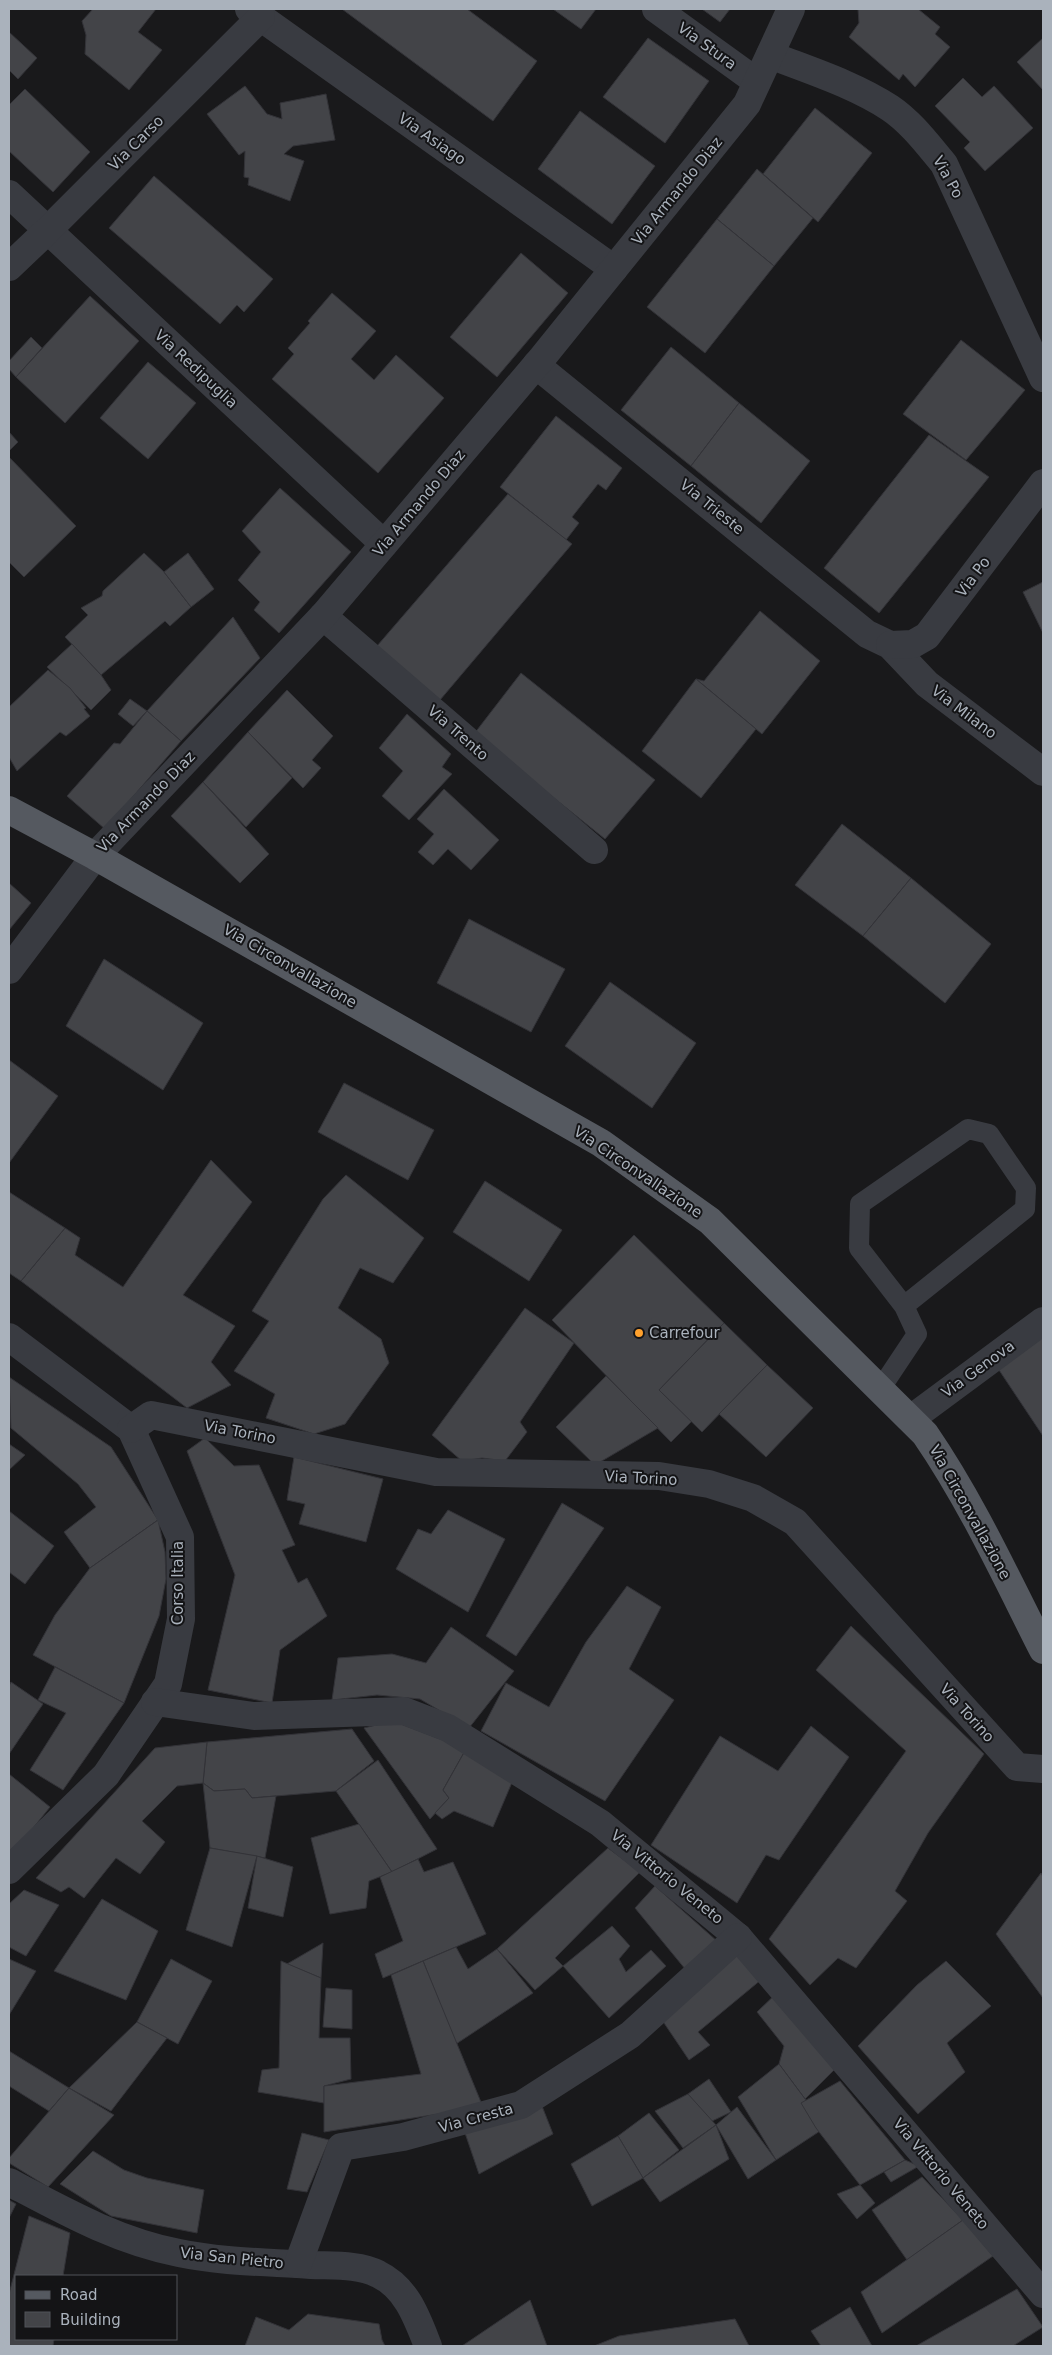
<svg xmlns="http://www.w3.org/2000/svg" width="1052" height="2355" font-family="'DejaVu Sans',sans-serif">
  <style>
    .building { fill: #434448; stroke: #333338 }
    .lines { fill: none; stroke-linecap: round; stroke-linejoin: round }
    .service { stroke: #393b41; stroke-width: 20 }
    .minor { stroke: #393b41; stroke-width: 28 }
    .primary { stroke: #555960; stroke-width: 28 }
    .poi-dot { fill: #ffa12d; stroke: #141416; stroke-width: 2 }
    .labels { text-anchor: middle; dominant-baseline: central; stroke-width: 4; stroke-linejoin: round; paint-order: stroke }
    .street-label { font-size: 15px; fill: #aab2bc; stroke: #141416 }
    .poi-label { font-size: 15px; fill: #aab2bc; stroke: #141416; text-anchor: start }
  </style>
  <rect width="100%" height="100%" fill="#19191b"/>
  <!-- building -->
  <g class="building">
    <path d="M93,9H156L138,32L162,50L129,90L85,54L86,35L82,21Z"/>
    <path d="M342,9H467L537,61L493,121Z"/>
    <path d="M553,9H596L581,29Z"/>
    <path d="M702,9H730L720,22Z"/>
    <path d="M858,9H918L940,27L935,34L950,47L915,87L903,74L899,80L849,37L859,23Z"/>
    <path d="M9,32L37,58L18,79L9,70Z"/>
    <path d="M648,38L709,81L665,143L603,97Z"/>
    <path d="M1043,38V90L1017,62Z"/>
    <path d="M963,78L982,97L994,86L1033,128L985,171L964,148L970,142L935,106Z"/>
    <path d="M245,86L267,114L282,119L280,103L326,94L335,140L293,146L284,154L304,161L290,201L248,185L249,178L244,177L245,151L239,155L207,114Z"/>
    <path d="M25,89L90,152L53,192L9,151V105Z"/>
    <path d="M815,108L872,153L818,222L763,174Z"/>
    <path d="M580,111L655,166L612,224L538,169Z"/>
    <path d="M757,169L813,218L774,266L717,219Z"/>
    <path d="M154,176L273,279L244,312L237,305L220,324L109,228Z"/>
    <path d="M717,219L774,266L705,353L647,307Z"/>
    <path d="M521,253L568,293L497,377L450,337Z"/>
    <path d="M332,293L376,331L351,359L374,380L396,355L444,398L378,473L272,379L294,354L288,348L310,323L308,321Z"/>
    <path d="M90,296L139,341L65,423L16,377Z"/>
    <path d="M31,337L42,348L16,377L9,369V361Z"/>
    <path d="M961,340L1025,390L966,460L903,414Z"/>
    <path d="M671,347L739,403L691,466L621,410Z"/>
    <path d="M148,362L196,403L148,459L100,418Z"/>
    <path d="M739,403L810,461L761,523L691,466Z"/>
    <path d="M556,416L622,468L606,490L598,484L572,517L579,523L566,540L500,487Z"/>
    <path d="M9,432L18,442L9,451Z"/>
    <path d="M929,435L989,477L879,613L824,568Z"/>
    <path d="M9,457L76,526L24,577L9,562Z"/>
    <path d="M280,488L351,552L279,633L254,610L260,602L238,580L261,552L242,531Z"/>
    <path d="M508,494L572,544L440,700L377,646Z"/>
    <path d="M144,553L164,572L191,607L170,626L165,621L101,675L65,637L88,615L81,608L102,596L103,591Z"/>
    <path d="M188,553L214,589L191,607L164,572Z"/>
    <path d="M1043,582V633L1023,592Z"/>
    <path d="M760,611L820,661L762,734L696,679L704,681Z"/>
    <path d="M233,617L260,658L181,741L147,711Z"/>
    <path d="M72,644L101,675L111,690L91,710L47,667Z"/>
    <path d="M48,670L70,688L86,708L84,709L90,716L66,736L60,732L17,771L9,757V707Z"/>
    <path d="M521,673L655,780L605,839L474,734Z"/>
    <path d="M696,679L756,729L701,798L642,751Z"/>
    <path d="M287,690L333,736L312,760L321,768L303,788L248,732Z"/>
    <path d="M130,699L147,711L133,726L118,714Z"/>
    <path d="M147,711L181,741L105,829L67,796L114,743L120,744Z"/>
    <path d="M407,714L451,754L442,767L452,774L409,820L382,796L403,771L379,748Z"/>
    <path d="M248,732L292,778L246,827L203,782Z"/>
    <path d="M203,782L269,854L240,883L171,816Z"/>
    <path d="M444,789L499,840L471,870L448,849L433,865L418,852L434,834L417,819Z"/>
    <path d="M842,824L911,878L863,936L795,885Z"/>
    <path d="M911,878L991,944L945,1003L863,936Z"/>
    <path d="M9,883L31,903L9,930Z"/>
    <path d="M469,919L565,969L531,1032L437,983Z"/>
    <path d="M104,959L203,1023L163,1090L66,1026Z"/>
    <path d="M610,982L696,1043L652,1108L565,1046Z"/>
    <path d="M9,1060L58,1096L9,1163Z"/>
    <path d="M344,1083L434,1130L408,1180L318,1132Z"/>
    <path d="M211,1160L252,1202L183,1295L235,1326L211,1362L231,1385L187,1408L21,1281L65,1228L80,1238L75,1255L123,1287Z"/>
    <path d="M346,1175L424,1238L393,1283L360,1268L338,1308L381,1339L389,1363L345,1424L314,1434L266,1418L275,1394L234,1371L269,1321L252,1311L323,1199Z"/>
    <path d="M485,1181L562,1230L529,1281L453,1232Z"/>
    <path d="M9,1192L65,1228L21,1281L9,1273Z"/>
    <path d="M634,1235L724,1323L659,1390L692,1421L671,1442L552,1320Z"/>
    <path d="M525,1308L574,1343L520,1422L527,1432L505,1461L482,1458L462,1461L432,1435Z"/>
    <path d="M724,1323L767,1365L702,1432L659,1390Z"/>
    <path d="M1043,1337V1436L995,1364Z"/>
    <path d="M767,1365L813,1408L766,1457L719,1414Z"/>
    <path d="M606,1376L658,1428L595,1465L556,1427Z"/>
    <path d="M9,1377L111,1447L158,1520L90,1568L64,1532L96,1507L78,1484L11,1428Z"/>
    <path d="M205,1438L234,1466L259,1465L295,1545L282,1550L298,1583L307,1578L327,1616L280,1650L272,1703L208,1690L235,1575L187,1451Z"/>
    <path d="M9,1444L25,1455L9,1470Z"/>
    <path d="M294,1457L383,1479L366,1542L299,1524L305,1504L287,1500Z"/>
    <path d="M562,1503L604,1528L516,1656L486,1636Z"/>
    <path d="M448,1510L505,1539L468,1612L396,1569L418,1529L431,1534Z"/>
    <path d="M9,1511L54,1546L25,1584L9,1572Z"/>
    <path d="M158,1520L165,1552L166,1579L159,1616L124,1703L33,1655L55,1615L90,1568Z"/>
    <path d="M627,1586L661,1607L629,1669L674,1700L605,1801L481,1731L506,1683L549,1707L586,1642Z"/>
    <path d="M851,1626L984,1754L928,1833L895,1891L907,1901L856,1968L838,1958L810,1985L769,1939L906,1751L816,1670Z"/>
    <path d="M451,1627L514,1671L469,1728L420,1699L377,1695L332,1700L338,1658L392,1654L426,1663Z"/>
    <path d="M55,1667L124,1703L63,1790L30,1770L66,1713L38,1700Z"/>
    <path d="M11,1682L43,1704L9,1754V1686Z"/>
    <path d="M393,1721L466,1749L443,1790L449,1798L430,1819L364,1728Z"/>
    <path d="M811,1726L849,1757L779,1860L766,1855L737,1903L651,1845L720,1736L778,1771Z"/>
    <path d="M352,1729L374,1761L336,1791L252,1798L245,1789L214,1791L203,1783L207,1742Z"/>
    <path d="M207,1742L203,1783L177,1786L142,1821L165,1842L140,1874L116,1858L84,1898L69,1887L61,1892L36,1878L155,1748Z"/>
    <path d="M466,1749L513,1780L493,1827L454,1811L442,1819L435,1813L449,1798L443,1790Z"/>
    <path d="M378,1760L437,1849L392,1872L336,1791Z"/>
    <path d="M9,1774L50,1807L9,1858Z"/>
    <path d="M203,1783L214,1791L245,1789L252,1798L276,1796L265,1858L210,1848Z"/>
    <path d="M359,1824L392,1872L369,1881L366,1908L330,1914L311,1838Z"/>
    <path d="M210,1848L257,1856L232,1947L186,1930Z"/>
    <path d="M608,1848L640,1872L555,1958L563,1966L535,1990L497,1949Z"/>
    <path d="M257,1856L293,1867L283,1917L248,1908Z"/>
    <path d="M418,1859L424,1872L453,1862L486,1934L383,1978L375,1954L403,1941L380,1877Z"/>
    <path d="M1041,1873L1043,1877V1998L996,1934Z"/>
    <path d="M655,1886L718,1942L686,1970L635,1908Z"/>
    <path d="M24,1890L59,1905L26,1956L9,1947V1904Z"/>
    <path d="M102,1899L158,1931L126,2000L54,1971Z"/>
    <path d="M612,1926L630,1946L619,1959L626,1972L651,1950L666,1966L609,2018L563,1966Z"/>
    <path d="M323,1943L321,1978L287,1964Z"/>
    <path d="M456,1947L468,1969L497,1949L533,1993L456,2044L423,1961Z"/>
    <path d="M737,1947L762,1979L698,2032L710,2045L689,2060L660,2017Z"/>
    <path d="M9,1959L36,1971L9,2015Z"/>
    <path d="M171,1959L212,1981L178,2044L137,2022Z"/>
    <path d="M281,1961L321,1978L319,2038H350L351,2079L324,2086V2103L258,2092L262,2070L279,2068Z"/>
    <path d="M423,1961L483,2107L324,2132V2086L421,2074L391,1975Z"/>
    <path d="M946,1961L991,2006L947,2043L965,2072L918,2114L858,2046L917,1985Z"/>
    <path d="M326,1988L352,1990V2029L323,2027Z"/>
    <path d="M782,1988L834,2070L805,2099L779,2064L784,2046L757,2012Z"/>
    <path d="M137,2022L167,2038L111,2111L69,2088Z"/>
    <path d="M9,2051L69,2088L49,2111L9,2086Z"/>
    <path d="M779,2064L826,2127L776,2160L738,2097Z"/>
    <path d="M709,2079L731,2112L710,2122L688,2094Z"/>
    <path d="M840,2081L905,2160L860,2185L816,2128L801,2103Z"/>
    <path d="M69,2088L114,2115L48,2187L9,2163V2158Z"/>
    <path d="M688,2094L716,2125L683,2148L655,2111Z"/>
    <path d="M540,2101L553,2134L479,2174L464,2130Z"/>
    <path d="M737,2107L776,2160L748,2179L716,2125Z"/>
    <path d="M649,2113L679,2150L643,2178L618,2136Z"/>
    <path d="M716,2125L729,2159L660,2202L643,2178Z"/>
    <path d="M302,2133L329,2140L307,2192L287,2189Z"/>
    <path d="M618,2136L643,2178L592,2206L571,2164Z"/>
    <path d="M93,2151L124,2170L147,2178L204,2190L197,2233L111,2216L60,2184Z"/>
    <path d="M905,2160L919,2166L891,2182L884,2172Z"/>
    <path d="M922,2177L963,2220L907,2260L872,2210Z"/>
    <path d="M860,2185L875,2203L857,2219L837,2194Z"/>
    <path d="M9,2200L16,2204L9,2218Z"/>
    <path d="M29,2216L70,2233L63,2276H16V2339H54L53,2346H9V2294Z"/>
    <path d="M963,2220L993,2256L882,2333L861,2292Z"/>
    <path d="M1017,2289L1043,2327L1013,2346H916Z"/>
    <path d="M530,2300L547,2346H462Z"/>
    <path d="M850,2307L872,2346H821L811,2331Z"/>
    <path d="M308,2314L379,2324L382,2340L385,2346H245L256,2317L289,2330Z"/>
    <path d="M735,2319L749,2346H594L619,2336Z"/>
  </g>
  <g class="lines">
    <!-- service -->
    <path class="service" d="M881,1388L917,1334L904,1306L859,1248L860,1204L968,1129L989,1134L1026,1188L1025,1209L904,1306"/>
    <!-- minor -->
    <g class="minor">
      <path d="M249,9L614,269"/>
      <path d="M656,9L757,82"/>
      <path d="M770,55C811,71 853,84 890,108C911,122 928,145 944,164L1043,378"/>
      <path d="M9,194L384,544"/>
      <path d="M9,267L47,231L261,17"/>
      <path d="M536,365L867,634L890,645L927,684L1043,772"/>
      <path d="M323,616L594,850"/>
      <path d="M890,645L913,644L927,636L1043,483"/>
      <path d="M9,970L95,856L323,616L542,358L747,104L791,9"/>
      <path d="M9,1337L131,1429L180,1537L181,1619L168,1684L106,1775L9,1870"/>
      <path d="M912,1418L1043,1321"/>
      <path d="M131,1429L151,1415L436,1472L659,1476L709,1484L753,1498L795,1522L1017,1767L1043,1769"/>
      <path d="M155,1702L254,1716L404,1711L448,1728L600,1823L738,1937L1043,2294"/>
      <path d="M9,2182C64,2211 117,2241 179,2253C222,2262 267,2262 311,2265C332,2266 359,2264 378,2274C407,2288 417,2318 428,2346"/>
      <path d="M298,2264L341,2147L403,2137L521,2105L630,2035L738,1937"/>
    </g>
    <!-- primary -->
    <path class="primary" d="M9,810L95,856L601,1143L710,1221L925,1434C971,1501 1006,1577 1043,1650"/>
  </g>
  <!-- markers -->
  <circle class="poi-dot" cx="639" cy="1333" r="5"/>
  <g class="labels">
    <!-- street labels -->
    <g class="street-label">
      <text transform="translate(707 46) rotate(36)">Via Stura</text>
      <text transform="translate(432 139) rotate(35)">Via Asiago</text>
      <text transform="translate(136 143) rotate(-45)">Via Carso</text>
      <text transform="translate(948 177) rotate(61)">Via Po</text>
      <text transform="translate(677 191) rotate(-51)">Via Armando Diaz</text>
      <text transform="translate(196 369) rotate(43)">Via Redipuglia</text>
      <text transform="translate(419 503) rotate(-50)">Via Armando Diaz</text>
      <text transform="translate(712 507) rotate(39)">Via Trieste</text>
      <text transform="translate(973 577) rotate(-53)">Via Po</text>
      <text transform="translate(964 712) rotate(37)">Via Milano</text>
      <text transform="translate(458 733) rotate(41)">Via Trento</text>
      <text transform="translate(146 802) rotate(-46)">Via Armando Diaz</text>
      <text transform="translate(290 966) rotate(30)">Via Circonvallazione</text>
      <text transform="translate(638 1172) rotate(34)">Via Circonvallazione</text>
      <text transform="translate(978 1369) rotate(-36)">Via Genova</text>
      <text transform="translate(240 1432) rotate(11)">Via Torino</text>
      <text transform="translate(641 1478) rotate(3)">Via Torino</text>
      <text transform="translate(970 1512) rotate(61)">Via Circonvallazione</text>
      <text transform="translate(178 1583) rotate(-90)">Corso Italia</text>
      <text transform="translate(967 1713) rotate(48)">Via Torino</text>
      <text transform="translate(667 1877) rotate(39)">Via Vittorio Veneto</text>
      <text transform="translate(476 2118) rotate(-15)">Via Cresta</text>
      <text transform="translate(941 2174) rotate(50)">Via Vittorio Veneto</text>
      <text transform="translate(232 2258) rotate(6)">Via San Pietro</text>
    </g>
    <!-- poi labels -->
    <g class="poi-label">
      <text x="649" y="1333">Carrefour</text>
    </g>
  </g>
  <!-- border -->
  <rect width="1052" height="2355" fill="none" stroke="#aab2bc" stroke-width="20"/>
  <!-- legend -->
  <rect x="15" y="2275" width="162" height="65" fill="#141416" stroke="#505358"/>
  <rect x="25" y="2291" width="25" height="8" fill="#555960" stroke="#505358"/>
  <text x="60" y="2300" font-size="15" fill="#aab2bc">Road</text>
  <rect x="25" y="2312" width="25" height="15" fill="#434448" stroke="#505358"/>
  <text x="60" y="2325" font-size="15" fill="#aab2bc">Building</text>
</svg>
